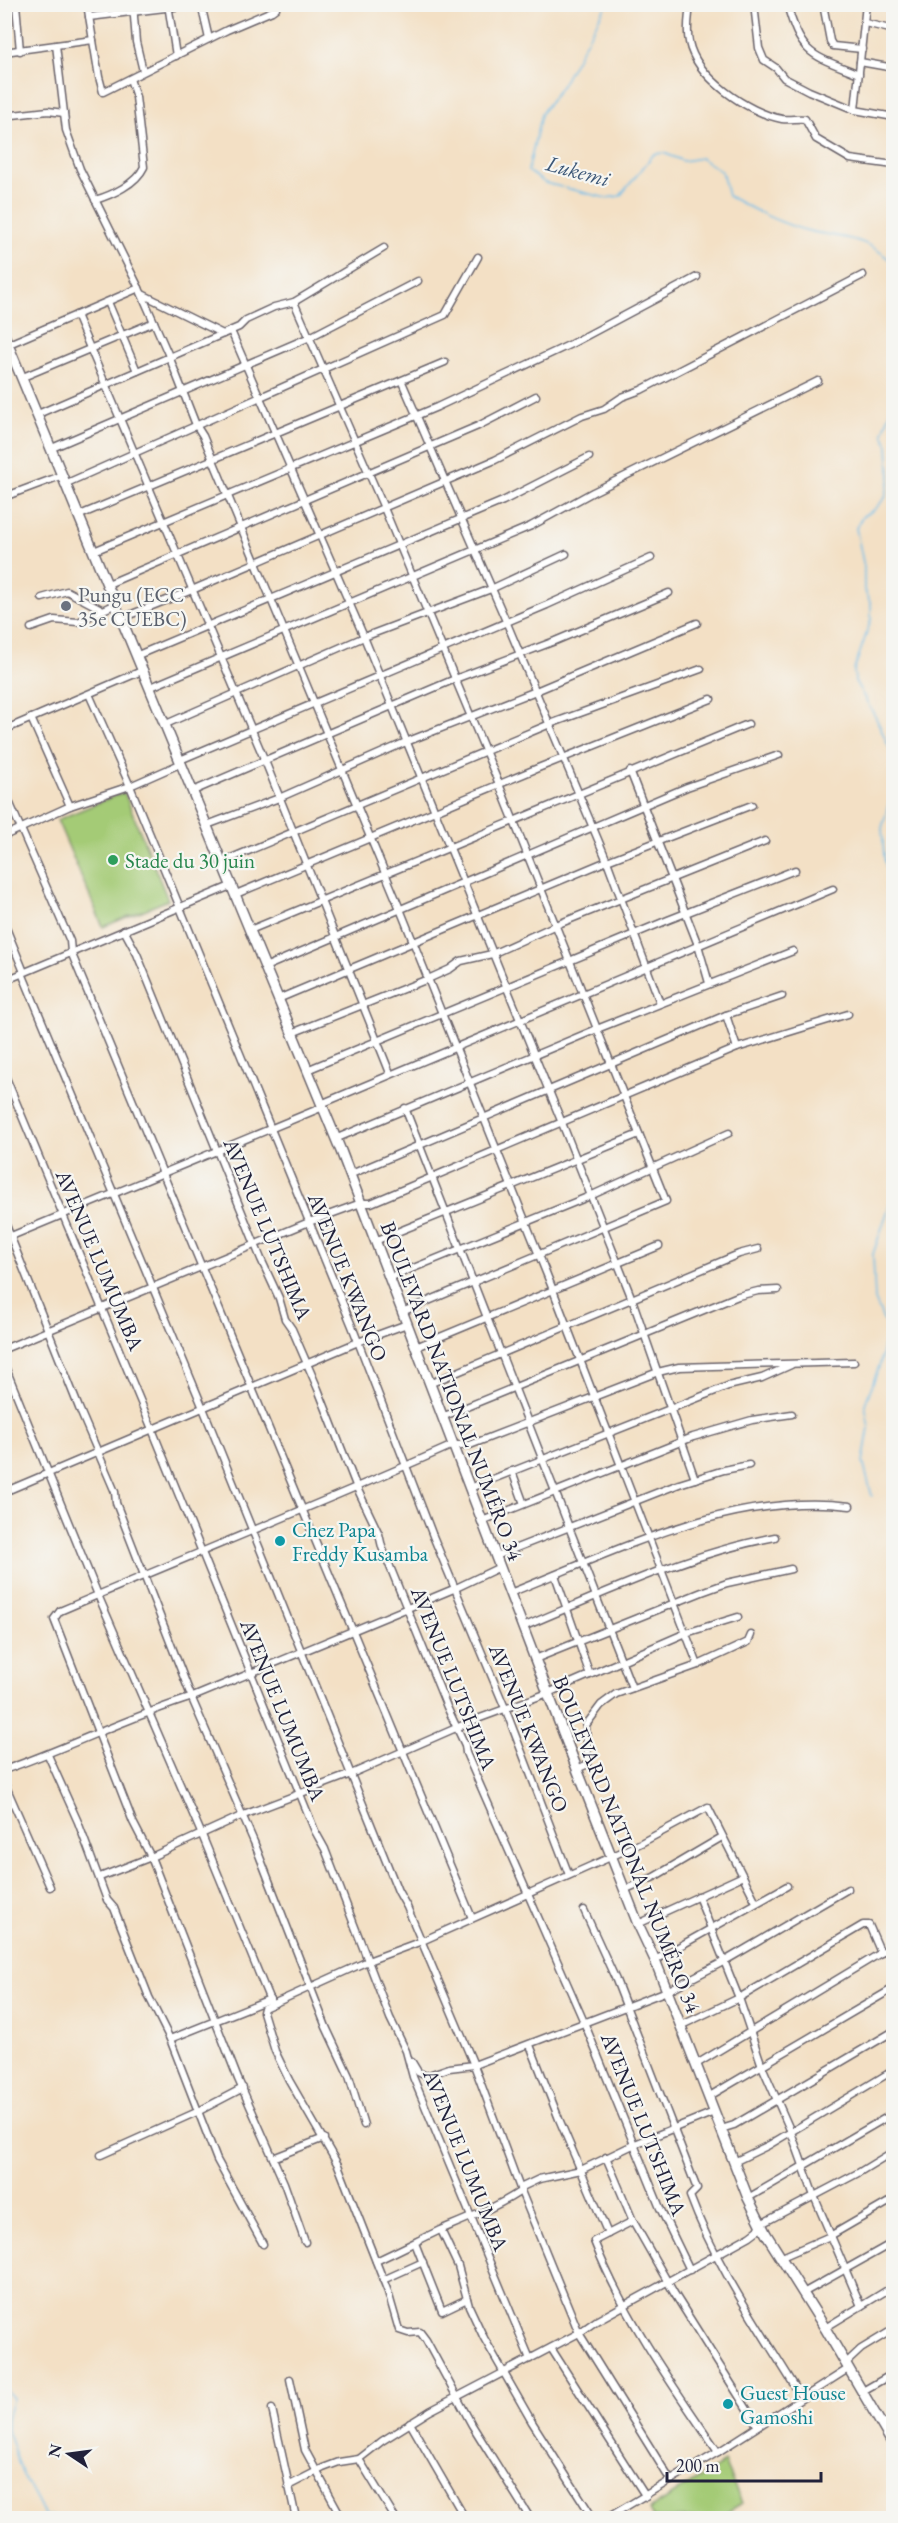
<svg xmlns="http://www.w3.org/2000/svg" width="898" height="2523" font-family="'EB Garamond',serif">
  <style>
    .grass { fill: #a4cb76; stroke: #637658; stroke-width: 1.5 }
    .lines { fill: none; stroke-linecap: round; stroke-linejoin: round }
    .stream { stroke: #6ebde9; stroke-width: 1.5 }
    .street-casing { stroke: #6b646b; stroke-width: 9 }
    .secondary-casing { stroke: #6b646b; stroke-width: 12 }
    .street { stroke: #fff; stroke-width: 6 }
    .secondary { stroke: #fff; stroke-width: 9 }
    .worship-dot { fill: #6b7280; stroke: #f6f6f2; stroke-width: 2 }
    .leisure-dot { fill: #2e9e5b; stroke: #f6f6f2; stroke-width: 2 }
    .culture-dot { fill: #0f9aa8; stroke: #f6f6f2; stroke-width: 2 }
    .labels { text-anchor: middle; dominant-baseline: central; stroke-width: 4.5; stroke-linejoin: round; paint-order: stroke }
    .worship-label { font-size: 21px; fill: #5b616d; stroke: #f6f6f2; text-anchor: start }
    .leisure-label { font-size: 21px; fill: #27864d; stroke: #f6f6f2; text-anchor: start }
    .street-label { font-size: 21px; fill: #22223b; stroke: #f6f6f2 }
    .culture-label { font-size: 21px; fill: #0d838f; stroke: #f6f6f2; text-anchor: start }
    .water-label { font-size: 22px; font-style: italic; fill: #3d5878; stroke: #f6f6f2 }
  </style>
  <rect width="100%" height="100%" fill="#f6f6f2"/>
  <filter id="ink" filterUnits="userSpaceOnUse"><feTurbulence type="fractalNoise" baseFrequency=".0167" numOctaves="2"/><feDisplacementMap in="SourceGraphic" scale="12" xChannelSelector="R" yChannelSelector="G"/><feConvolveMatrix kernelMatrix="1 2 1 2 8 2 1 2 1" color-interpolation-filters="sRGB"/></filter>
  <filter id="wash" filterUnits="userSpaceOnUse"><feTurbulence type="fractalNoise" baseFrequency=".008" numOctaves="4" result="noise"/><feDisplacementMap in="SourceGraphic" scale="24" xChannelSelector="R" yChannelSelector="G"/><feGaussianBlur stdDeviation="1.35" result="paint"/><feColorMatrix in="noise" values="0 0 0 0 0 0 0 0 0 0 0 0 0 0 0 0 0 1.4 0 .05"/><feComposite in="paint" operator="in"/></filter>
  <g filter="url(#wash)">
    <rect width="100%" height="100%" fill="#f3e0c5"/>
    <!-- grass -->
    <g class="grass">
      <path d="M124,792L168,900L103,927L57,820Z"/>
      <path d="M724,2462L742,2503L718,2518H653L649,2510Z"/>
    </g>
    <g class="lines">
      <!-- stream -->
      <g class="stream">
        <path d="M607,4L562,85L541,114L528,171L545,183L606,198L620,196L654,154L664,153L683,161L701,158L722,172L728,196C754,210 781,224 809,231C845,239 865,235 894,264"/>
        <path d="M894,303C886,324 887,339 894,360"/>
        <path d="M894,400L883,433L888,446L890,478L885,498L875,509L863,516L856,528L864,567V590L871,604V620L854,670L855,681L876,718L893,756V789L882,828L884,857L894,898"/>
        <path d="M872,1496L863,1462L869,1428L865,1404L880,1364L887,1329L875,1300L873,1254L894,1192"/>
        <path d="M4,2388L13,2398L7,2418V2431L22,2473L46,2518"/>
        <path d="M47,2516L61,2518"/>
      </g>
    </g>
  </g>
  <g filter="url(#ink)">
    <g class="lines">
      <!-- street casing -->
      <g class="street-casing">
        <g id="street">
          <path d="M16,4L20,51"/>
          <path d="M87,4L99,77L103,92L227,30L272,11L276,8L275,4"/>
          <path d="M133,4L136,42L143,71"/>
          <path d="M168,4L176,56"/>
          <path d="M201,4L209,39"/>
          <path d="M690,4C689,16 686,30 689,42C696,77 748,113 782,119C790,120 798,118 805,119L816,139L850,159L894,165"/>
          <path d="M754,4L759,48L764,60L776,68L784,78L809,91L855,110L894,117"/>
          <path d="M787,4C801,56 812,55 859,74"/>
          <path d="M823,4L830,41L833,46L862,49"/>
          <path d="M89,17L199,4"/>
          <path d="M865,23L894,30"/>
          <path d="M56,45L66,130L80,169L139,288L169,356L196,425L203,436L400,909L553,1290L698,1665"/>
          <path d="M4,52L93,40"/>
          <path d="M860,62L894,68"/>
          <path d="M855,110L866,4"/>
          <path d="M4,116L48,111L64,113"/>
          <path d="M95,200C112,195 136,184 144,167L136,97L130,79"/>
          <path d="M142,294L223,334"/>
          <path d="M108,302L137,371"/>
          <path d="M294,302L384,508L499,784L666,1201L402,1312"/>
          <path d="M76,315L265,761L390,1073"/>
          <path d="M231,331L364,637L562,1123L632,1299L695,1479"/>
          <path d="M9,344L139,288"/>
          <path d="M23,377L154,322"/>
          <path d="M402,382L506,621L607,861L660,1003"/>
          <path d="M38,414L239,327L246,320L274,307L294,302L384,248"/>
          <path d="M52,448L310,337L418,281"/>
          <path d="M67,483L445,315L478,257"/>
          <path d="M4,497L63,475"/>
          <path d="M80,515L445,362"/>
          <path d="M94,551L437,407L571,344L697,277"/>
          <path d="M108,584L478,426L536,396"/>
          <path d="M42,598L67,591L103,610"/>
          <path d="M122,618L192,590L495,460L582,416L604,409L622,397L641,390L863,275"/>
          <path d="M31,628L54,620L78,622L116,604"/>
          <path d="M138,655L503,501L589,457"/>
          <path d="M151,687L531,526L593,492L818,381"/>
          <path d="M89,694L130,786L352,1326L433,1536L505,1708L569,1875"/>
          <path d="M31,718L70,806"/>
          <path d="M166,724L364,637L491,589L566,554"/>
          <path d="M4,730L144,670"/>
          <path d="M180,760L547,605L651,558"/>
          <path d="M630,771L698,945L709,983"/>
          <path d="M4,790L70,941L71,952L472,1918"/>
          <path d="M193,791L455,679L555,641L669,593"/>
          <path d="M207,825L279,798L406,742L536,691L697,623"/>
          <path d="M4,836L70,806L130,786L182,763"/>
          <path d="M222,862L550,724L701,669"/>
          <path d="M236,894L538,768L711,699"/>
          <path d="M4,923L24,972"/>
          <path d="M124,930L137,954L261,1259L279,1298L285,1319L292,1329L318,1389L357,1488L379,1534L382,1547L447,1707L465,1745L466,1753L584,2022L660,2208L690,2270"/>
          <path d="M250,930L748,724"/>
          <path d="M265,967L687,787L779,755"/>
          <path d="M22,973L203,1408L398,1891L407,1907L474,2065L521,2191L579,2333L671,2481"/>
          <path d="M4,981L233,885"/>
          <path d="M278,999L607,861L752,805"/>
          <path d="M726,1015L737,1048"/>
          <path d="M292,1033L428,979L450,969L461,961L492,954L556,925L765,841"/>
          <path d="M307,1070L668,920L795,870"/>
          <path d="M4,1073L152,1429L315,1831L325,1849L390,2018L406,2051L413,2077L530,2359"/>
          <path d="M321,1104L833,889"/>
          <path d="M405,1108L632,1688"/>
          <path d="M335,1139L597,1029L793,951"/>
          <path d="M349,1175L726,1015L782,996"/>
          <path d="M4,1220L79,1408L115,1492L116,1503L193,1701L254,1842L326,2027L349,2076L364,2125"/>
          <path d="M4,1239L323,1107"/>
          <path d="M375,1241L639,1134"/>
          <path d="M389,1278L590,1196L729,1133"/>
          <path d="M416,1347L659,1246"/>
          <path d="M4,1349L309,1222L361,1203H371L737,1048L848,1014"/>
          <path d="M4,1364L98,1595L202,1835L271,2003"/>
          <path d="M429,1384L739,1254L758,1249"/>
          <path d="M442,1417L738,1296L758,1291L778,1290"/>
          <path d="M512,1471L524,1504"/>
          <path d="M470,1488L728,1386L762,1378L791,1365"/>
          <path d="M4,1492L358,1342L407,1324"/>
          <path d="M482,1521L693,1437L752,1420L792,1414"/>
          <path d="M496,1556L679,1484L724,1470L749,1465"/>
          <path d="M555,1575L590,1675"/>
          <path d="M510,1593C616,1551 733,1491 850,1506"/>
          <path d="M523,1627C606,1592 687,1554 775,1537"/>
          <path d="M535,1659L702,1592L727,1583L791,1569"/>
          <path d="M48,1755L78,1822L107,1900L114,1908L149,1997L170,2039L217,2160L263,2244"/>
          <path d="M577,1769L588,1764L586,1725L601,1705L616,1694L698,1665L748,1642L751,1635"/>
          <path d="M4,1770C68,1748 128,1717 193,1697L456,1588L500,1567"/>
          <path d="M4,1782L50,1887"/>
          <path d="M100,1877L151,1857L241,1816L351,1774L472,1721L548,1693L686,1633L738,1617"/>
          <path d="M626,1889L654,1877L722,1837"/>
          <path d="M698,1896L739,1998L762,2066L791,2132L814,2196L861,2306"/>
          <path d="M584,1910L616,1980L697,2189L690,2196C717,2269 762,2332 802,2398"/>
          <path d="M638,1924L743,1876"/>
          <path d="M655,1960L787,1886"/>
          <path d="M680,2026L739,1998L863,1925H869L881,1953"/>
          <path d="M170,2039L270,1999"/>
          <path d="M530,2045L559,2119L608,2234"/>
          <path d="M412,2062L418,2072L426,2076L449,2068L474,2065L667,1991L723,1962L848,1889"/>
          <path d="M695,2065L894,1945"/>
          <path d="M708,2097L894,1988"/>
          <path d="M721,2129L734,2125L894,2031"/>
          <path d="M101,2155L199,2111L243,2088"/>
          <path d="M606,2157L633,2221L674,2293L757,2425"/>
          <path d="M273,2158L324,2138"/>
          <path d="M734,2162L769,2145L894,2070"/>
          <path d="M520,2188L539,2179L581,2170L635,2144L714,2112"/>
          <path d="M748,2198L894,2113"/>
          <path d="M633,2221L594,2241C624,2317 672,2385 718,2452"/>
          <path d="M441,2230L458,2266L469,2306L484,2338L532,2422L593,2518"/>
          <path d="M305,2242L284,2183L238,2079L151,1857L133,1822L54,1619L60,1611C191,1555 323,1503 453,1445H470L658,1372L679,1367L854,1362"/>
          <path d="M415,2243L442,2311L467,2299"/>
          <path d="M782,2257L830,2236L894,2199"/>
          <path d="M376,2261C398,2251 419,2240 440,2230C469,2218 495,2208 521,2191"/>
          <path d="M383,2280L423,2262"/>
          <path d="M803,2293L894,2242"/>
          <path d="M825,2328L894,2286"/>
          <path d="M551,2348L646,2497"/>
          <path d="M845,2364L861,2349L894,2329"/>
          <path d="M290,2379L305,2450L342,2518"/>
          <path d="M861,2392L894,2373"/>
          <path d="M272,2409L296,2518"/>
          <path d="M410,2423L465,2518"/>
          <path d="M881,2426L894,2418"/>
          <path d="M359,2459L395,2518"/>
          <path d="M288,2486L323,2468L339,2462L359,2459L382,2441L430,2411L579,2333L596,2321L750,2236L758,2230L761,2224L858,2173L894,2151"/>
          <path d="M530,2518L472,2425L426,2340L420,2332L408,2333L399,2330L388,2292L338,2165L289,2080L275,2051L263,2012L264,2008L368,1961L422,1941L604,1860L641,1843L708,1807L756,1902"/>
          <path d="M607,2518L718,2452L848,2369"/>
        </g>
      </g>
      <!-- secondary casing -->
      <g class="secondary-casing">
        <path id="secondary" d="M4,335L341,1151L577,1769L638,1924L655,1960L748,2198L766,2234L825,2328L894,2446"/>
      </g>
      <!-- street -->
      <use href="#street" class="street"/>
      <!-- secondary -->
      <use href="#secondary" class="secondary"/>
    </g>
  </g>
  <!-- markers -->
  <circle class="worship-dot" cx="66" cy="606" r="6"/>
  <circle class="leisure-dot" cx="113" cy="860" r="6"/>
  <g class="culture-dot">
    <circle cx="280" cy="1541" r="6"/>
    <circle cx="728" cy="2404" r="6"/>
  </g>
  <g class="labels">
    <!-- worship labels -->
    <g class="worship-label">
      <text x="78" y="594">Pungu (ECC<tspan x="78" dy="24">35e CUEBC)</tspan></text>
    </g>
    <!-- leisure labels -->
    <g class="leisure-label">
      <text x="125" y="860">Stade du 30 juin</text>
    </g>
    <!-- street labels -->
    <g class="street-label">
      <text transform="translate(268 1229) rotate(67)">AVENUE LUTSHIMA</text>
      <text transform="translate(100 1260) rotate(67)">AVENUE LUMUMBA</text>
      <text transform="translate(348 1277) rotate(68)">AVENUE KWANGO</text>
      <text transform="translate(452 1391) rotate(69)">BOULEVARD NATIONAL NUMÉRO 34</text>
      <text transform="translate(454 1678) rotate(68)">AVENUE LUTSHIMA</text>
      <text transform="translate(283 1710) rotate(68)">AVENUE LUMUMBA</text>
      <text transform="translate(529 1728) rotate(68)">AVENUE KWANGO</text>
      <text transform="translate(627 1844) rotate(68)">BOULEVARD NATIONAL NUMÉRO 34</text>
      <text transform="translate(644 2124) rotate(68)">AVENUE LUTSHIMA</text>
      <text transform="translate(466 2160) rotate(68)">AVENUE LUMUMBA</text>
    </g>
    <!-- culture labels -->
    <g class="culture-label">
      <text x="292" y="1529">Chez Papa<tspan x="292" dy="24">Freddy Kusamba</tspan></text>
      <text x="740" y="2392">Guest House<tspan x="740" dy="24">Gamoshi</tspan></text>
    </g>
    <!-- water labels -->
    <g class="water-label">
      <text transform="translate(578 171) rotate(15)">Lukemi</text>
    </g>
  </g>
  <!-- margin -->
  <rect width="898" height="2523" fill="none" stroke="#f6f6f2" stroke-width="24"/>
  <!-- north arrow -->
  <g transform="translate(69 2454) rotate(283)" stroke="#f6f6f2" stroke-width="4.5" paint-order="stroke">
  <path d="M0-4.5L10 22L0 15L-10 22Z" fill="#22223b"/>
  <text y="-9" font-size="16" font-weight="bold" text-anchor="middle" fill="#22223b">N</text>
  </g>
  <!-- scale -->
  <path d="M667 2472v9h154v-9" fill="none" stroke="#22223b" stroke-width="3"/>
  <text x="676" y="2472" font-size="18" fill="#22223b" stroke="#f6f6f2" stroke-width="4.5" paint-order="stroke">200 m</text>
</svg>
